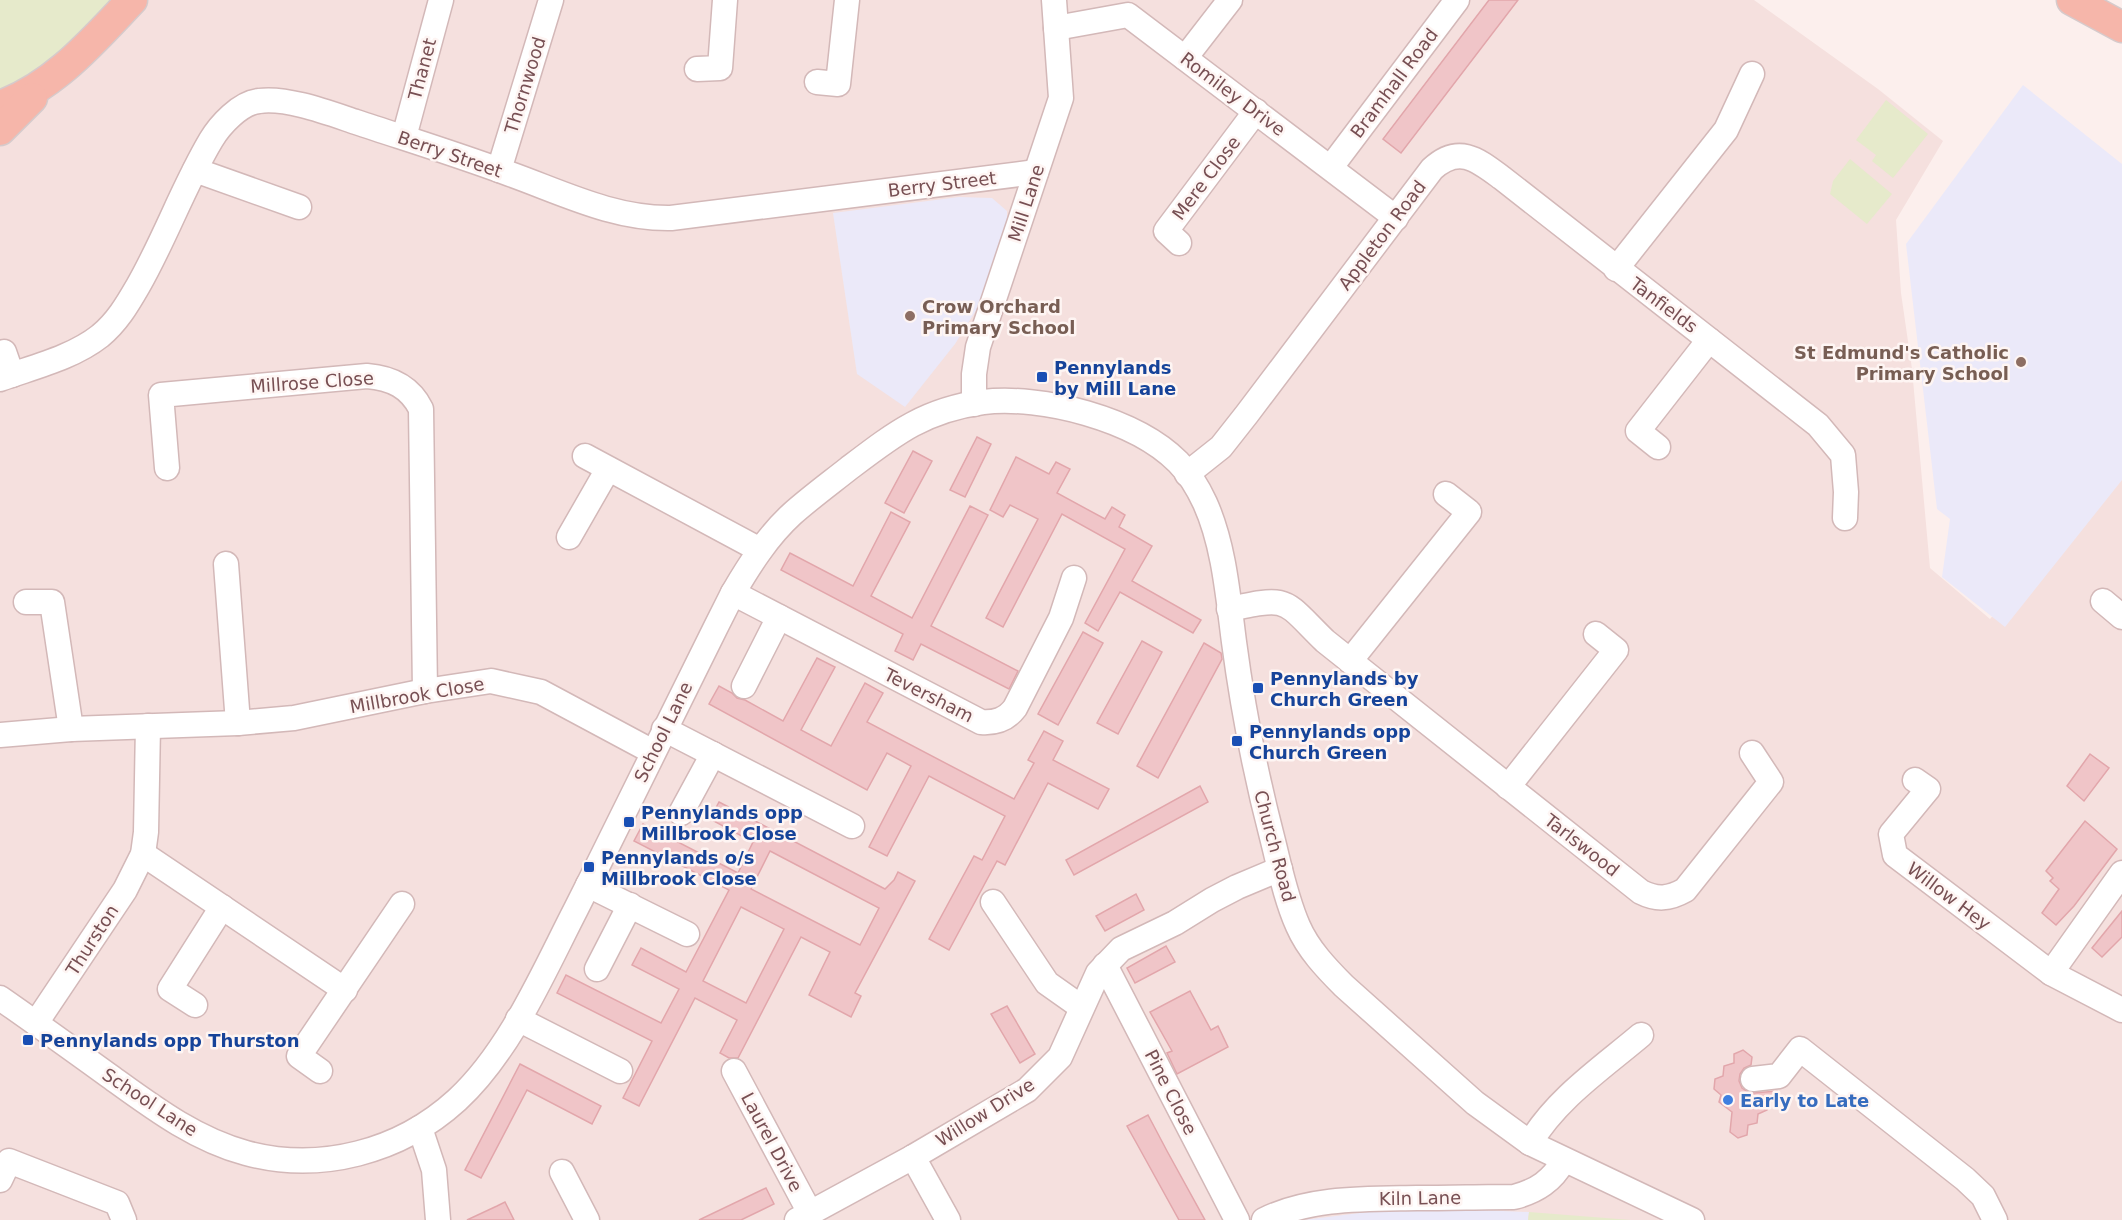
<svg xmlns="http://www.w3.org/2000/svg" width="2122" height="1220" font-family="'DejaVu Sans',sans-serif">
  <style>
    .residential { fill: #f5e0de }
    .education { fill: #ebe9f9 }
    .green { fill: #e6eacb }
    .building { fill: #f0c5c8; stroke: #e2a6ab; stroke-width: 1.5; fill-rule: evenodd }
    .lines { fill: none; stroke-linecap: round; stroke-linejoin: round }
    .minor-casing { stroke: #d3b8b8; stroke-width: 27 }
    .major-casing { stroke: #d6cacb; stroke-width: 33 }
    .minor { stroke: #fff; stroke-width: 24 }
    .major { stroke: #f6b6aa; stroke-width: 30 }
    .education-dot { fill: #8d6e63; stroke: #fef5f3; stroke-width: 2 }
    .transit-dot { fill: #1a4fb4; stroke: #fef5f3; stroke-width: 2 }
    .shop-dot { fill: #3f7fe0; stroke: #fef5f3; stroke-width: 2 }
    .labels { text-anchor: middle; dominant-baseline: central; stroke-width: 5; stroke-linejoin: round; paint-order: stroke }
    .street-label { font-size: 18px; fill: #774f53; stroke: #fef5f3 }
    .education-label { font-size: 18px; font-weight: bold; fill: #785e54; stroke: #fef5f3; text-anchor: start }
    .transit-label { font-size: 18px; font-weight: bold; fill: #164399; stroke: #fef5f3; text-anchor: start }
    .shop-label { font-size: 18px; font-weight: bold; fill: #366cbe; stroke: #fef5f3; text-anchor: start }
  </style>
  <rect width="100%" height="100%" fill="#fcefed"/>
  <!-- residential -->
  <path class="residential" d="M132,0H1754L1878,89L1943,141L1896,220L1901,293L1912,369L1930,568L1990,619L2073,525L2122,465V1220H0V130Z"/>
  <!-- education -->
  <g class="education">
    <path d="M2023,85L2122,164V480L2005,627L1942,577L1950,519L1937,509L1906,244Z"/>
    <path d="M959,197L992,198L1007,211V225L990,288L955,344L905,407L857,374L833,213Z"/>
    <path d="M1407,1207L1529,1212L1528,1220H1304Z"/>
  </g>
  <!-- green -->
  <g class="green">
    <path d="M0,0H115C80,35 46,71 0,91Z"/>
    <path d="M1886,100L1928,134L1893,178L1872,161L1876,155L1856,140Z"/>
    <path d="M1850,159L1892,194L1867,224L1830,194L1833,181Z"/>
    <path d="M1529,1212L1631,1220H1528Z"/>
  </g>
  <!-- building -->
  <g class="building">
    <path d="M1489,0H1518L1401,153L1383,139Z"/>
    <path d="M977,437L991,444L965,497L950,490Z"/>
    <path d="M913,451L932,461L904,513L885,503Z"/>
    <path d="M1016,457L1049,474L1056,462L1070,469L1057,493L1105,519L1112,507L1125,515L1119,527L1152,546L1132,581L1201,620L1193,633L1120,592L1098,631L1085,623L1125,549L1062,514L1003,627L986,618L1038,519L1010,505L1003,517L990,510Z"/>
    <path d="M970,506L988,515L931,626L1018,671L1009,689L921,644L913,660L895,651L903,634L781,570L790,553L853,586L891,512L910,522L871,596L912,618Z"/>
    <path d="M1083,632L1103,643L1058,725L1038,714Z"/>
    <path d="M1142,641L1162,652L1118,734L1097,723Z"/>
    <path d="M1204,643L1221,653L1222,659L1158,778L1137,766Z"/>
    <path d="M817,658L835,667L801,730L831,746L865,683L883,693L867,722L1014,799L1034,763L1028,760L1044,731L1063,741L1053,760L1109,789L1098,809L1048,783L1005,865L997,861L949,950L929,939L974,856L982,860L1005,816L929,776L887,856L869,847L911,766L887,753L867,790L709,704L719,686L732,693L737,698L745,700L783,721Z"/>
    <path d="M2090,754L2109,768L2084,801L2067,786Z"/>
    <path d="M1200,786L1208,802L1074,875L1066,860Z"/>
    <path d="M719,802L885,889L894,880L898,872L915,881L855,993L861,996L851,1017L809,995L830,952L801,937L738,1058H729L720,1053L737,1020L695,998L639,1106L623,1098L652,1041L557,993L566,975L661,1023L679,989L632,965L641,948L686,972L729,890L634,841L643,824L738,873L753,842L710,819ZM770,851L879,908L860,945L751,889ZM741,907L784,929L746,1003L703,981Z"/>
    <path d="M2085,821L2117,849L2074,906L2056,925L2042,913L2059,889L2050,881L2053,878L2046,871Z"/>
    <path d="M1136,894L1144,910L1105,931L1096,916Z"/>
    <path d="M2122,911V937L2102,957L2092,948Z"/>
    <path d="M1166,946L1175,962L1135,983L1127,968Z"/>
    <path d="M1190,991L1211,1030L1218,1026L1228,1047L1177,1074L1167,1053L1172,1051L1150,1012Z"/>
    <path d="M1007,1006L1035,1054L1020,1063L991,1014Z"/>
    <path d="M1743,1050L1752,1057L1751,1065L1744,1068L1740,1074L1739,1081L1742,1088L1748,1092L1754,1093L1777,1091L1776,1098L1768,1101L1767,1110L1758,1114L1757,1123L1748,1125L1747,1135L1738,1138L1730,1132L1732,1112L1719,1102L1721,1095L1714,1089L1715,1079L1723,1076L1724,1066L1734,1063V1054Z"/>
    <path d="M520,1064L601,1106L592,1124L527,1090L481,1178L465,1170Z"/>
    <path d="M1148,1115L1167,1151L1205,1220H1179L1137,1144L1127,1126Z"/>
    <path d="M766,1188L774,1204L741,1220H699Z"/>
    <path d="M505,1202L514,1220H467L497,1206Z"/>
  </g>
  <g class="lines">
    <!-- minor casing -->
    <g class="minor-casing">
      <g id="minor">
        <path d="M1056,28L1128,15L1396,218"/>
        <path d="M1185,58L1230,0"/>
        <path d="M697,69L720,68L725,0"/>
        <path d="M817,82L838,84L847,0"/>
        <path d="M404,137L441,0"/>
        <path d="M1331,167L1457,0"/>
        <path d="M195,170L299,207"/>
        <path d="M499,170L551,0"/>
        <path d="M1179,243L1166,231L1256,111"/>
        <path d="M1616,269L1726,130L1752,74"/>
        <path d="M4,352L12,375"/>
        <path d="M0,379C33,367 72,358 100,336C117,322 127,305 138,286C165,239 183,187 211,140C220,125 240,103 259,101C287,97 329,113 356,122C407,139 459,155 510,174C563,193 614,219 671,218L1036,172"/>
        <path d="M974,404V374L978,347L1061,98L1054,0"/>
        <path d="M1658,447L1638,431L1709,340"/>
        <path d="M585,456L760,550"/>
        <path d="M167,468L161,395L367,376C392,378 410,387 421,409L425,691"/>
        <path d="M1187,474L1221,447L1247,414L1432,169C1459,144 1478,160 1502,178L1818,425L1843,455L1846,492L1845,518"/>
        <path d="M569,537L608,469"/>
        <path d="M226,564L238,723"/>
        <path d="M733,593L981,722C995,723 1006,720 1015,708L1061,618L1074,578"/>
        <path d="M2103,601L2122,617"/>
        <path d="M26,602H52L71,729"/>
        <path d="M1229,609C1291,596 1282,599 1325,641L1641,892C1657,900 1669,899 1685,890L1771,782L1752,753"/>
        <path d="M1350,661L1469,512L1446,494"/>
        <path d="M744,686L779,617"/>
        <path d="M664,729L852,826"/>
        <path d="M0,735L71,729L238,723L294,718L425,691L491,681L541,692L653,752"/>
        <path d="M1915,780L1928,789L1891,834L1895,855L2051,973L2122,1010"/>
        <path d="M1508,787L1616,650L1596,634"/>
        <path d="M681,813L713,754"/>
        <path d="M143,854L345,990"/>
        <path d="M588,885L687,934"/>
        <path d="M993,902L1047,983L1081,1007"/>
        <path d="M1105,965L1237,1220"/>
        <path d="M597,969L630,905"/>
        <path d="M2051,973L2122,873"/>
        <path d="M0,998C36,1023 72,1049 108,1075C151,1106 194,1139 246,1153C320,1173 400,1152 457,1100C510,1051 543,973 576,909C629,804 680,698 733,593C750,564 768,536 792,514C810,498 829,484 848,469C894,434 924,410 983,402C1042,395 1135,419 1178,462C1189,473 1198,488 1205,503C1224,545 1228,596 1234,642C1243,710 1256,776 1273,841C1280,869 1286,899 1298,926C1308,949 1326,968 1344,986L1475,1103L1530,1143L1692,1220"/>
        <path d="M195,1005L170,989L222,907"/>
        <path d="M518,1019L620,1071"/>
        <path d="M36,1023L125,890L143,854L146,832L148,726"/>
        <path d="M320,1071L299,1056L402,904"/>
        <path d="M734,1071L810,1213"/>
        <path d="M1753,1079L1779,1076L1800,1049L1965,1179L1983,1196L1995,1220"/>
        <path d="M420,1128L434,1170L438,1220"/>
        <path d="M1530,1143C1557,1098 1602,1068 1641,1035"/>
        <path d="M913,1157L948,1220"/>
        <path d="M562,1172L587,1220"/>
        <path d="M0,1180L9,1161L117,1203L124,1220"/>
        <path d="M797,1220L913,1157L1027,1090L1060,1057L1098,973L1121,949L1175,923L1212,900L1237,887L1280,869"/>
        <path d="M1264,1220C1310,1197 1367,1199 1417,1198C1450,1198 1482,1197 1514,1197C1537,1191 1552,1181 1564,1160"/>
      </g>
    </g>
    <!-- major casing -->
    <g class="major-casing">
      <g id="major">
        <path d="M2072,0L2122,27"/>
        <path d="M0,106C55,86 93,41 132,0"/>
        <path d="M0,130L32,98"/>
      </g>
    </g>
    <!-- minor -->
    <use href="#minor" class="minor"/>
    <!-- major -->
    <use href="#major" class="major"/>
  </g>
  <!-- markers -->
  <g class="education-dot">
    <circle cx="910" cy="316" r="6"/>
    <circle cx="2021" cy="362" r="6"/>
  </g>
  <g class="transit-dot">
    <rect x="1036" y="371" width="12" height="12" rx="3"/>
    <rect x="1252" y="682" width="12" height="12" rx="3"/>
    <rect x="1231" y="735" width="12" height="12" rx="3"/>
    <rect x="623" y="816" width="12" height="12" rx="3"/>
    <rect x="583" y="861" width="12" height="12" rx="3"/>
    <rect x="22" y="1034" width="12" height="12" rx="3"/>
  </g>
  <circle class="shop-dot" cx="1728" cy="1100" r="6"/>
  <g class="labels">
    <!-- street labels -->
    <g class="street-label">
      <text transform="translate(422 69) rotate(-75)">Thanet</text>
      <text transform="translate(1394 83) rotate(-53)">Bramhall Road</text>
      <text transform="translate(525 85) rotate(-73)">Thornwood</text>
      <text transform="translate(1233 94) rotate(37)">Romiley Drive</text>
      <text transform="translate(450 154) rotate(19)">Berry Street</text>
      <text transform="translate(1206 178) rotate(-53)">Mere Close</text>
      <text transform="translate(942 184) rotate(-7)">Berry Street</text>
      <text transform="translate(1026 203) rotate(-72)">Mill Lane</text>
      <text transform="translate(1382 235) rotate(-53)">Appleton Road</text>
      <text transform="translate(1664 305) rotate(37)">Tanfields</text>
      <text transform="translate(312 382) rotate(-4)">Millrose Close</text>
      <text transform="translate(417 695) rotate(-10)">Millbrook Close</text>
      <text transform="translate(929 695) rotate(27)">Teversham</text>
      <text transform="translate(663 732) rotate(-64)">School Lane</text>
      <text transform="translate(1582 845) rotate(38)">Tarlswood</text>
      <text transform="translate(1275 846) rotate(75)">Church Road</text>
      <text transform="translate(1949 896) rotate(37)">Willow Hey</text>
      <text transform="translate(92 940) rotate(-57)">Thurston</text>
      <text transform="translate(1171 1092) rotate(63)">Pine Close</text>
      <text transform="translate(150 1102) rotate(33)">School Lane</text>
      <text transform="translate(985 1112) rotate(-32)">Willow Drive</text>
      <text transform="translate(772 1142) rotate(62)">Laurel Drive</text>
      <text transform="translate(1420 1198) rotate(-1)">Kiln Lane</text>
    </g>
    <!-- education labels -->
    <g class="education-label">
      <text x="922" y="306">Crow Orchard<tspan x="922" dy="21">Primary School</tspan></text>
      <text x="2009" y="352" text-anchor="end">St Edmund's Catholic<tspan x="2009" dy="21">Primary School</tspan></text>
    </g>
    <!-- transit labels -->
    <g class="transit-label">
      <text x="1054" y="367">Pennylands<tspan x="1054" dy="21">by Mill Lane</tspan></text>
      <text x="1270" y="678">Pennylands by<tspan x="1270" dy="21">Church Green</tspan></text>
      <text x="1249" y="731">Pennylands opp<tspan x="1249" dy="21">Church Green</tspan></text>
      <text x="641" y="812">Pennylands opp<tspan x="641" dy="21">Millbrook Close</tspan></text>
      <text x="601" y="857">Pennylands o/s<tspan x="601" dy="21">Millbrook Close</tspan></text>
      <text x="40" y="1040">Pennylands opp Thurston</text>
    </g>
    <!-- shop labels -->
    <g class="shop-label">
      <text x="1740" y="1100">Early to Late</text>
    </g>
  </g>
</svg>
